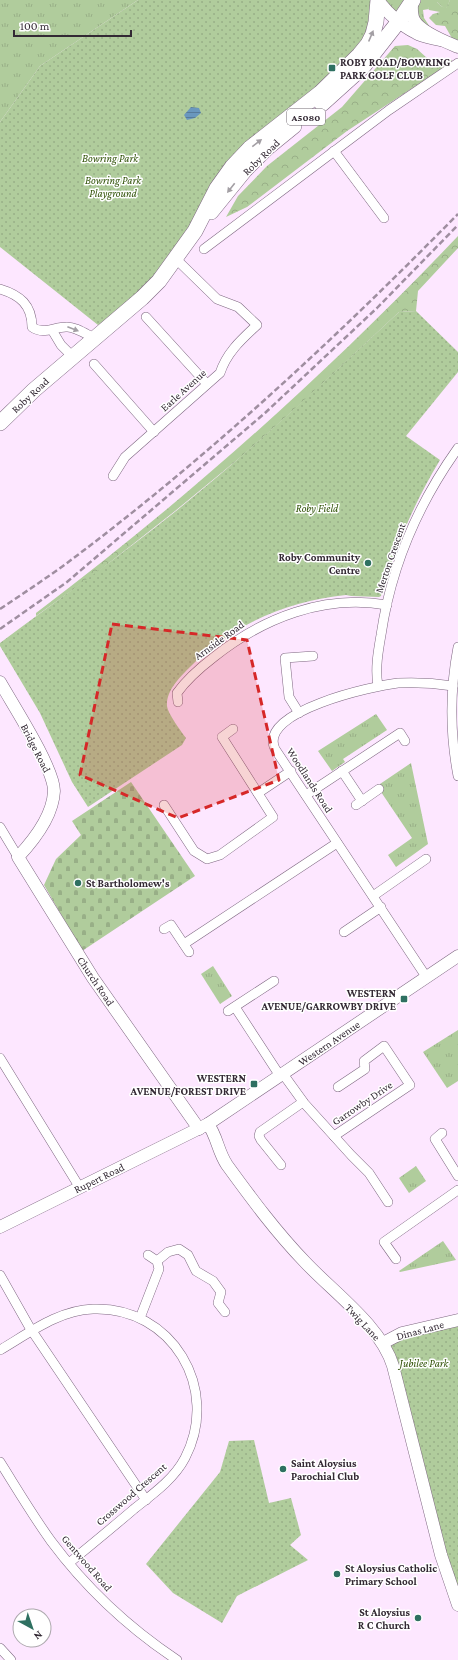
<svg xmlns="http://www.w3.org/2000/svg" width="458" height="1660" font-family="'Crimson Pro',serif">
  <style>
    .grass { fill: url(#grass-tufts) }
    .forest { fill: url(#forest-crowns) }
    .cemetery { fill: url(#cemetery-stones) }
    .park { fill: url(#park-dots) }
    .water { fill: url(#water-rules) }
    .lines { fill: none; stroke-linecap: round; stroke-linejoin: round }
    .minor-casing { stroke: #7e6781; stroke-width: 10 }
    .tertiary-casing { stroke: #7e6781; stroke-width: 13 }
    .primary-casing { stroke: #7e6781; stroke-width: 16 }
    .minor { stroke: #fff; stroke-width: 9 }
    .tertiary { stroke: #fff; stroke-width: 12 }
    .primary { stroke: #fff; stroke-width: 15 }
    .rail { stroke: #9f8ea0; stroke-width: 2.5; stroke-dasharray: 6 3; stroke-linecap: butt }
    .oneway { fill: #a39fa4 }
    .marked { fill: #d62828; fill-opacity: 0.2; stroke: #d62828; stroke-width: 3; stroke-dasharray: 8 5; stroke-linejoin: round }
    .poi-dot { fill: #2e7061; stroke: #fff; stroke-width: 1.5 }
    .labels { text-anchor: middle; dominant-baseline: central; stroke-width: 3; stroke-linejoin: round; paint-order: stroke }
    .shield { fill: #fff; stroke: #706971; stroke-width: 1 }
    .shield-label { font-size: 10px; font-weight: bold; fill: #332934 }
    .poi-label { font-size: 11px; font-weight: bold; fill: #332934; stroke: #fff; text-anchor: start }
    .street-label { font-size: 11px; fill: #332934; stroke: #fff }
    .park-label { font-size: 11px; font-style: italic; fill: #2e5004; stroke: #fff }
  </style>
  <defs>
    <pattern id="grass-tufts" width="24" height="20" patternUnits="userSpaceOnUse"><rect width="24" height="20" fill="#b0cc9c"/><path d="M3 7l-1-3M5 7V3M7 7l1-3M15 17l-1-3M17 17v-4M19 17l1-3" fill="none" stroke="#98af87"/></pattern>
    <pattern id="forest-crowns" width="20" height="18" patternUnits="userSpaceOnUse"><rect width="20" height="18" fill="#b0cc9c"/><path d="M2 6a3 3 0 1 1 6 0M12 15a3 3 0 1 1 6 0" fill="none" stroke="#98af87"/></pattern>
    <pattern id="cemetery-stones" width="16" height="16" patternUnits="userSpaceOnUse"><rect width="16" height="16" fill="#b0cc9c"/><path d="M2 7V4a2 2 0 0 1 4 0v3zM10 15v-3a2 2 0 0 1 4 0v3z" fill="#98af87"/></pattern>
    <pattern id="park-dots" width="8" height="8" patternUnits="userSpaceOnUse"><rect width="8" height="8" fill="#b0cc9c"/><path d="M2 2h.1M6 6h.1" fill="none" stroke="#98af87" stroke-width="1.8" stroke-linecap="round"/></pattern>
    <pattern id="water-rules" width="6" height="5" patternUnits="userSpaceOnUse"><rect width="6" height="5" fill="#6997be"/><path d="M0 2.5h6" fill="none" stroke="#577b9b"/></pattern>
  </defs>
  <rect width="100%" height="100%" fill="#fde7ff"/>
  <!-- grass -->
  <g class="grass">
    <path d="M0,0H138L40,66L0,122Z"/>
    <path d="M382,0H410L398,18Z"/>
    <path d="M421,0H450L446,9L441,6L437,2L428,8L429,9L423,10L424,18L430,27L419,25L417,7Z"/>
    <path d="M376,714L387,730L343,759L345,762L332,771L318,751Z"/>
    <path d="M411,763L428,844L396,867L388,855L412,838L377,786Z"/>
    <path d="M213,966L232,996L220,1004L201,974Z"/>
    <path d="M458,1030V1081L447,1088L423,1052Z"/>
    <path d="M416,1166L426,1181L409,1193L399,1178Z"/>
    <path d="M443,1241L456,1260L400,1272L399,1271Z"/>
  </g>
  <!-- forest -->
  <g class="forest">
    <path d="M450,0H458V42L453,40L445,26L436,25L429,18L433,14L440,12L429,10L428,8L432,2H437L441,6L446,8Z"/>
    <path d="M408,45L417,49L427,58L452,60L449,64L347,131L247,207L226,217L238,196L267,166L342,107L395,46Z"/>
    <path d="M458,236V248L418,291L416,311L399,312L307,398L243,455L175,511L95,574L36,616V613C187,499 328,373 458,236Z"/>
  </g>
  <!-- cemetery -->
  <path class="cemetery" d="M131,782L195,876L82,951L44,885L56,859L81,835L72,821Z"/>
  <!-- park -->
  <g class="park">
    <path d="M138,0H378L376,22L320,93L195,231L130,308L98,325L0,247V122L40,66Z"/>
    <path d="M416,311L458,352V372L406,436L440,460C414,503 395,548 381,596L379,597L351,596L346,595C286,601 232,625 189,668C179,678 166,691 167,706C168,714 181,731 186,738L182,745L88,807L72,782L40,713L0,646V643C59,599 119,557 176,511C254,448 326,380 399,312Z"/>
    <path d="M458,1318V1597L383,1343Z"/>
    <path d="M254,1440L269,1503L291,1498L301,1535L290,1545L308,1560L237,1596L222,1623L173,1593L146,1564L220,1472L229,1441Z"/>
  </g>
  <!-- water -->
  <path class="water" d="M191,107L199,108L201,113L195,118L187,120L184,115Z"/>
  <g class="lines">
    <!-- minor casing -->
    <g class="minor-casing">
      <g id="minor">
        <path d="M334,151L384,218"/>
        <path d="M204,249L389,110L458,63"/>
        <path d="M0,289C20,295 32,305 32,327C43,335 54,327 66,327C74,326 86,334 94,338"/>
        <path d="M146,317L207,384"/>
        <path d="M52,330L61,345L73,357"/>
        <path d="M94,364L154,432"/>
        <path d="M113,476L125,457L220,373C227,352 241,340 257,325L238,307L217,299L176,259"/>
        <path d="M458,647C450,689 450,734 458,776"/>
        <path d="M378,686C375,669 378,652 381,635C391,567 418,504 458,448"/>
        <path d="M178,702L177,693C187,679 201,667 214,657C263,618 324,594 387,605"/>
        <path d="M299,713L289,697L285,658L313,656"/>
        <path d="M342,771L362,801"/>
        <path d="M258,793L291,771"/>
        <path d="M306,795L400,733L405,741"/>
        <path d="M164,805L194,851L207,859L220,855L273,817L222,737L233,729"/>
        <path d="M356,805L379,789"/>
        <path d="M0,827L18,857"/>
        <path d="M373,896L426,859"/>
        <path d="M164,929L171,925L189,952"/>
        <path d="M344,932L381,907"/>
        <path d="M184,944L337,843"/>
        <path d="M427,978L275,749C257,711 374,686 398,683C417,682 434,683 453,686"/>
        <path d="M235,1007L280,1076"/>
        <path d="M228,1011L274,981"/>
        <path d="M0,1058L80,1188"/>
        <path d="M283,1074L304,1103L351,1155L369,1173L388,1202"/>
        <path d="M442,1133L435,1139L458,1176"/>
        <path d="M334,1136L410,1085L384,1046L364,1061L365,1069L338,1087"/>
        <path d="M281,1165L261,1140L259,1136L260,1132L303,1102"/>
        <path d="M396,1259L384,1242L458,1190"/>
        <path d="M157,1261L168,1252L179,1249L188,1255L196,1271L213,1281L221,1292L218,1303L225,1312"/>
        <path d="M0,1275L30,1328L146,1500"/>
        <path d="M140,1318L159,1269L157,1261L148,1255"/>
        <path d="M0,1350C29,1333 59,1310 93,1309C172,1306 221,1389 185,1458C174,1479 153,1494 134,1509C113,1527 91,1545 69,1563"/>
        <path d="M0,1462C17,1489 33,1516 51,1541C86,1588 129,1628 177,1660"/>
        <path d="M0,1648L11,1660"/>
      </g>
    </g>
    <!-- tertiary casing -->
    <g class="tertiary-casing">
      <g id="tertiary">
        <path d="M378,0C387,13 402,26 416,33C423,37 432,38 440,40"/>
        <path d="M412,1C412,8 411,14 414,20C420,32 446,42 458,47"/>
        <path d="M0,682C13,705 54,768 54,791C53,816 34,840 18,857L93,978L199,1129"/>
        <path d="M208,1124C217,1136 218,1152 227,1165C251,1198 276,1232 305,1262C333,1292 381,1326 393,1366L441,1555L458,1605"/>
        <path d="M0,1227L208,1124L458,956"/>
        <path d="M383,1343L402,1333L458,1320"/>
      </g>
    </g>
    <!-- primary casing -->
    <g class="primary-casing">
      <g id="primary">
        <path d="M322,104L363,67L399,21L413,0"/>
        <path d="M211,212L245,170L267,148L294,126"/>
        <path d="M0,423L34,390L142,298L159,281L195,231L217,188L232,167L250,148L320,93L359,55L368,44L373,34L376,22L378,0"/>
      </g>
    </g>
    <!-- minor -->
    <use href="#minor" class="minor"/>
    <!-- tertiary -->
    <use href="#tertiary" class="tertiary"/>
    <!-- primary -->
    <use href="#primary" class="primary"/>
    <!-- rail -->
    <g class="rail">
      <path d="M0,609C21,595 42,581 63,566C204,461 334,340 458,214"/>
      <path d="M0,629L67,582L265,413L377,308L458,225"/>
    </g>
  </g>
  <!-- one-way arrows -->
  <defs><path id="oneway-solid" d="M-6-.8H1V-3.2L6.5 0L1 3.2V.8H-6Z"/></defs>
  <g class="oneway">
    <use href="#oneway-solid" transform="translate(371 36) rotate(-67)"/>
    <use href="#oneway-solid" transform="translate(257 143) rotate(-38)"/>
    <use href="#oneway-solid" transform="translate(231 188) rotate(128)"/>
    <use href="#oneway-solid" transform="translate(73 329) rotate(21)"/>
  </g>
  <!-- marked area -->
  <path class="marked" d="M112,624L247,640L279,780L178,818L80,775Z"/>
  <!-- markers -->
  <g class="poi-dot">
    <rect x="328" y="64" width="8" height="8" rx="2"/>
    <circle cx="368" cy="563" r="4"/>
    <circle cx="78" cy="883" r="4"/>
    <rect x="400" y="995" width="8" height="8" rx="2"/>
    <rect x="250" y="1080" width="8" height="8" rx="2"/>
    <circle cx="283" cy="1469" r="4"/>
    <circle cx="337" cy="1574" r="4"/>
    <circle cx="418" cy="1618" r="4"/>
  </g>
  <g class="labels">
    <!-- shield labels -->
    <rect class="shield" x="287" y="109" width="38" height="16" rx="3"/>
    <g class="shield-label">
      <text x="306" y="117">A5080</text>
    </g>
    <!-- poi labels -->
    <g class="poi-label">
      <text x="340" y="62">ROBY ROAD/BOWRING<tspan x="340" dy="13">PARK GOLF CLUB</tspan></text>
      <text x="360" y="557" text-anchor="end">Roby Community<tspan x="360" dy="13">Centre</tspan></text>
      <text x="86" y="883">St Bartholomew's</text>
      <text x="396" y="993" text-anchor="end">WESTERN<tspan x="396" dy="13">AVENUE/GARROWBY DRIVE</tspan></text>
      <text x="246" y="1078" text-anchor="end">WESTERN<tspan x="246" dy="13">AVENUE/FOREST DRIVE</tspan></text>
      <text x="291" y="1463">Saint Aloysius<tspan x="291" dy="13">Parochial Club</tspan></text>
      <text x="345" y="1568">St Aloysius Catholic<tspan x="345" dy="13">Primary School</tspan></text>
      <text x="410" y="1612" text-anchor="end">St Aloysius<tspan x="410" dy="13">R C Church</tspan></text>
    </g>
    <!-- street labels -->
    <g class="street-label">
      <text transform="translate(261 157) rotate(-44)">Roby Road</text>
      <text transform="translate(183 390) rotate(-42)">Earle Avenue</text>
      <text transform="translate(30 395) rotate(-43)">Roby Road</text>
      <text transform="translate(390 558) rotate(-71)">Merton Crescent</text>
      <text transform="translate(219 640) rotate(-36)">Arnside Road</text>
      <text transform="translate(36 748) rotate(63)">Bridge Road</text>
      <text transform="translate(310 780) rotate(57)">Woodlands Road</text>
      <text transform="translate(96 981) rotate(56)">Church Road</text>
      <text transform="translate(329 1043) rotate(-34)">Western Avenue</text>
      <text transform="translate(362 1103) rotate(-34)">Garrowby Drive</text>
      <text transform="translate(99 1178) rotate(-26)">Rupert Road</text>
      <text transform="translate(363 1322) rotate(47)">Twig Lane</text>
      <text transform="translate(420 1330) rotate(-15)">Dinas Lane</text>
      <text transform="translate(131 1494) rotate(-41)">Crosswood Crescent</text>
      <text transform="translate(87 1563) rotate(49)">Gentwood Road</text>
    </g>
    <!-- park labels -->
    <g class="park-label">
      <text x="110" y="158">Bowring Park</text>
      <text x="113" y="180">Bowring Park<tspan x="113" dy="13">Playground</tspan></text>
      <text x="317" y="508">Roby Field</text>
      <text x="424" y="1363">Jubilee Park</text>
    </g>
  </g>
  <!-- north arrow -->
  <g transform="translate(32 1628) rotate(140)"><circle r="19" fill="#ffffff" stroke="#ada9ae"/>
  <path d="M0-3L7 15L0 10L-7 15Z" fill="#2e7061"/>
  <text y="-6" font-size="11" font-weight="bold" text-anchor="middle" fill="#332934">N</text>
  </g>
  <!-- scale -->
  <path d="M14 30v6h117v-6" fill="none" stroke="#332934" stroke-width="2"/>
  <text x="20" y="30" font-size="12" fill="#332934" stroke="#ffffff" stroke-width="3" paint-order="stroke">100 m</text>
</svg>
